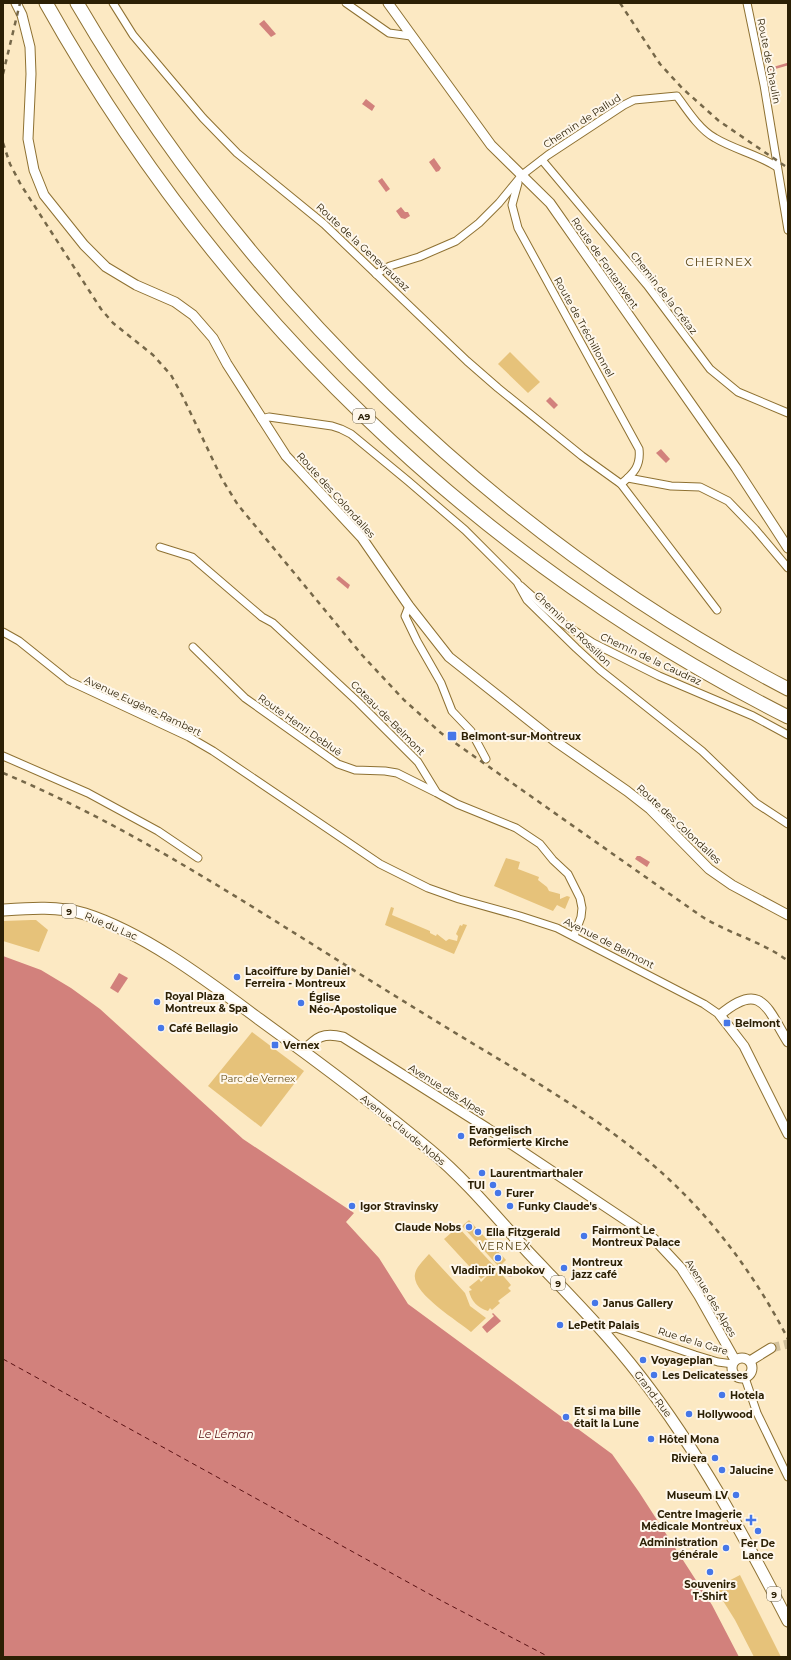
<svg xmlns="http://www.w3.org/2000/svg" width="791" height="1660" font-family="Montserrat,sans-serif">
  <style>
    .green { fill: #e6c27a }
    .water { fill: #d2817c }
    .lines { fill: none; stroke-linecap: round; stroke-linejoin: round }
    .stream { stroke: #d2817c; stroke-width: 2.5 }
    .ferry { stroke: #591113; stroke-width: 1; stroke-dasharray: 5 4; stroke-linecap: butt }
    .tertiary-tunnel { stroke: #d2c19d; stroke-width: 9; stroke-dasharray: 9 4.5; stroke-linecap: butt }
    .minor-casing { stroke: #8e7132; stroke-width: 9 }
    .tertiary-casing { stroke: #8e7132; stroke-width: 11 }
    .primary-casing { stroke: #8e7132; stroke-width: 13 }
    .motorway-casing { stroke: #8e7132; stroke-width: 15 }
    .minor { stroke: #fff; stroke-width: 7 }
    .tertiary { stroke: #fff; stroke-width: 9 }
    .primary { stroke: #fff; stroke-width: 11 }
    .motorway { stroke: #fff; stroke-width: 13 }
    .rail { stroke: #766849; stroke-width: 2.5; stroke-dasharray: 5 5; stroke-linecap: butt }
    .poi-dot { fill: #4677e8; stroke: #fef7eb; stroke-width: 1.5 }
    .labels { text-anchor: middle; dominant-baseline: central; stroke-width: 4; stroke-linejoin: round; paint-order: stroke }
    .shield { fill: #fef7eb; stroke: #6b604a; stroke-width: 1 }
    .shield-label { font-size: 9px; font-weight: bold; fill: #2c2005 }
    .street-label { font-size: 10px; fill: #2c2005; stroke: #fef7eb }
    .poi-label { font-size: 10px; font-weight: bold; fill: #2c2005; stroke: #fef7eb; text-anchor: start }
    .park-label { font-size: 10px; fill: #674e17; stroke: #fef7eb }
    .neighbourhood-label { font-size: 11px; letter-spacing: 1px; fill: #574210; stroke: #fef7eb }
    .water-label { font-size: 11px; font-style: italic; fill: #591113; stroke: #fef7eb }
    .quarter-label { font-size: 12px; letter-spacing: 1px; fill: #574210; stroke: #fef7eb }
  </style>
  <rect width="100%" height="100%" fill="#fce9c3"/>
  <!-- green -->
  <g class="green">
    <path d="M510,352L540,382L528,393L498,364Z"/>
    <path d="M506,858L520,862L518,869L539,877L538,880L547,887L549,891L560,894V899L567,896L570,897L565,909L557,905L553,911L494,886Z"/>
    <path d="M391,907L394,908L392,915L430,931V933L436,936L437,934L446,941L449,939L457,941L458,936L456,934L460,925L462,926L463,924L467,925L454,954L385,925Z"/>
    <path d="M31,920H36L48,930L39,952L3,941V921Z"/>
    <path d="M252,1032L304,1071L261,1127L208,1086Z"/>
    <path d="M469,1220L506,1260L499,1267L462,1226Z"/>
    <path d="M458,1227L497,1269L494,1272L495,1274L499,1271L511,1285L508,1288L511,1291L498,1301L500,1303L492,1310L490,1308L488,1311C478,1308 471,1301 469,1291L472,1290L469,1287L479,1279L481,1282L493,1270L481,1279L444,1239Z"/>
    <path d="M429,1254L465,1293L470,1306L486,1318L471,1332C458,1321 411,1293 415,1274C416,1267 425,1259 429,1254Z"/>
    <path d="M740,1575L781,1657H754L735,1620L715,1588Z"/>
  </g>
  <!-- water -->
  <g class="water">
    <path d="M264,20L276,34L271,37L259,24Z"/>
    <path d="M366,99L375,106L372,111L362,104Z"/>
    <path d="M434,158L441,168L439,171L436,172L429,162Z"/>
    <path d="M382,178L390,189L386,192L378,181Z"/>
    <path d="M401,207L405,212H408L410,216L405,219L401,218L396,211Z"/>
    <path d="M550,397L558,405L554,409L546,401Z"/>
    <path d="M661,449L670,459L666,463L656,453Z"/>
    <path d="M339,576L350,585L348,589L336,579Z"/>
    <path d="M637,856H640L650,862L647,867L635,859Z"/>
    <path d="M3,956L41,970L71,988L100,1009L243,1139L354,1213L346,1222L379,1258L408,1304L612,1454L639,1492L712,1605L739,1657H3Z"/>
    <path d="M119,973L128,978L118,993L110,988Z"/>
    <circle cx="510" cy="1272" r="4.5"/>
    <path d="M493,1313L501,1321L487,1333L482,1327L494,1316L492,1314Z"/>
  </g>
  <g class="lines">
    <!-- stream -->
    <path class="stream" d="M764,71L788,64"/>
    <!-- ferry -->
    <path class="ferry" d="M3,1359L442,1601L549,1657"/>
    <!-- tertiary-tunnel -->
    <path class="tertiary-tunnel" d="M771,1348L788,1344"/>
    <!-- minor casing -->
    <g class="minor-casing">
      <g id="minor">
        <path d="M113,3L133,35L203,118L237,153L324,224L467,361L498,388L582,456L621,484L717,610"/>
        <path d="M346,3L389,33L411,36"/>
        <path d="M747,3L764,85L788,230"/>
        <path d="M542,160L647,285L710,369L738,392L788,413"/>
        <path d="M518,183L512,205L518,228L639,449C641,466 634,473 621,484"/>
        <path d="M376,274L390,266L419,257L456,241L479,223L499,203L522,175L548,155L624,105L634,100L677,96C687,110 700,130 715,138C735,150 757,154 777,167"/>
        <path d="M261,419L269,417L332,426L341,429L351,434L408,481L465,530L517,582L527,600L576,648L600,670L702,751L756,803L788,824"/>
        <path d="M628,478L671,486L700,487L728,501L755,529L788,568"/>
        <path d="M160,547L192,557L262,617L273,623L358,702L418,762L437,793L457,804L516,828L540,844L553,860L568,874L580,898L582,908L581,917L574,936"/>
        <path d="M521,586L561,622L593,643L659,676L753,716L788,735"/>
        <path d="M409,606L405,616L417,641L441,683L452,711L471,731L486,759"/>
        <path d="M3,632L19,641L69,681L189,737L213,751L380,864L428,888L459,899L520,916L557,928L704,1004L720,1015"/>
        <path d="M193,647L245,698L338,764L355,770L385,771L397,773L435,792"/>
        <path d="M3,756L88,793L158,831L198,858"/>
        <path d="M602,1331L616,1328L695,1355L718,1362L733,1364"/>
        <path d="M745,1378L757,1413L788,1477"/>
      </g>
    </g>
    <!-- tertiary casing -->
    <g class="tertiary-casing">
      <g id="tertiary">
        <path d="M16,3L22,15L30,47L31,74L28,139L34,170L44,195L84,245L106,267L136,285L175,302L193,315L213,338L227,364L286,456L362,538L409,606L449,657L555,741L627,791L650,809L709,869L732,885L788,915"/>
        <path d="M388,3L491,145L550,203L736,468L788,548"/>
        <path d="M788,1042C767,1008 761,980 720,1015L744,1046L788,1134"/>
        <path d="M303,1051C317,1037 323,1032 343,1037L487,1128L654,1239L681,1268L699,1296L735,1360"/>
        <circle cx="742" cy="1368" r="10"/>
        <path d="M750,1361L771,1348"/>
      </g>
    </g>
    <!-- primary casing -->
    <g class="primary-casing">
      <path id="primary" d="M3,910C31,908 58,906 85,914C145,933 209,982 259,1019C317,1061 375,1104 430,1150C467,1181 497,1218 529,1253C567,1293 606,1332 640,1376C699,1452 744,1536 788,1621"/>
    </g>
    <!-- motorway casing -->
    <g class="motorway-casing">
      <g id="motorway">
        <path d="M46,3C218,310 474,558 788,717"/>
        <path d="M77,3C245,290 492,535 788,689"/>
      </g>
    </g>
    <!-- minor -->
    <use href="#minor" class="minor"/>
    <!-- tertiary -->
    <use href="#tertiary" class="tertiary"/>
    <!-- primary -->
    <use href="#primary" class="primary"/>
    <!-- motorway -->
    <use href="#motorway" class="motorway"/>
    <!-- rail -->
    <g class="rail">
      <path d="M620,3L660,64L682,88L719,121L788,168"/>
      <path d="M3,74L20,3"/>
      <path d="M3,143L10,164L21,185L101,309L113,323L153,355L171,375L182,395L222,479L238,505L362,655L404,700L441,733L701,916C729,934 762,941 788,961"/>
      <path d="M3,773C125,824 235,896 347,966C400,999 453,1032 507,1064C557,1095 608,1126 653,1165C709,1213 754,1273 788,1339"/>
    </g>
  </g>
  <!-- markers -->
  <g class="poi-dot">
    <rect x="447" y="731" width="10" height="10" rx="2"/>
    <circle cx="237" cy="977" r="4"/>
    <circle cx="157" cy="1002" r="4"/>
    <circle cx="301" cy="1003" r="4"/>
    <rect x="723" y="1019" width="8" height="8" rx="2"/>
    <circle cx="161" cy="1028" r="4"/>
    <rect x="271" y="1041" width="8" height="8" rx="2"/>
    <circle cx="461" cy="1136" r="4"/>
    <circle cx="482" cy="1173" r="4"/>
    <circle cx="493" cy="1185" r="4"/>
    <circle cx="498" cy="1193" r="4"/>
    <circle cx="352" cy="1206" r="4"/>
    <circle cx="510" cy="1206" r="4"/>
    <circle cx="469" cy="1227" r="4"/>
    <circle cx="478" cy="1232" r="4"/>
    <circle cx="584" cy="1236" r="4"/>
    <circle cx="498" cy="1258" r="4"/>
    <circle cx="564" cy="1268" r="4"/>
    <circle cx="595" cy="1303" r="4"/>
    <circle cx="560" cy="1325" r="4"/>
    <circle cx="643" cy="1360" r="4"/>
    <circle cx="654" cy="1375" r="4"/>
    <circle cx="722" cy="1395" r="4"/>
    <circle cx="689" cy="1414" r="4"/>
    <circle cx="566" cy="1417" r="4"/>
    <circle cx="651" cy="1439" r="4"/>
    <circle cx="715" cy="1458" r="4"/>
    <circle cx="722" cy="1470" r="4"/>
    <circle cx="736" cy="1495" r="4"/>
    <path d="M749 1514h4v4h4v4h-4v4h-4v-4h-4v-4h4z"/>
    <circle cx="758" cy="1531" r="4"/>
    <circle cx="726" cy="1548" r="4"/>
    <circle cx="710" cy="1572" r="4"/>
  </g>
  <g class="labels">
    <!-- shield labels -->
    <g class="shield">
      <rect x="353" y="409" width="22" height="14" rx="3"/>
      <rect x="62" y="904" width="14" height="14" rx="3"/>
      <rect x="551" y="1276" width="14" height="14" rx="3"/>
      <rect x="767" y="1587" width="14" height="14" rx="3"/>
    </g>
    <g class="shield-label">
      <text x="364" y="416">A9</text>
      <text x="69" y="911">9</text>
      <text x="558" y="1283">9</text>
      <text x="774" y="1594">9</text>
    </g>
    <!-- street labels -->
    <g class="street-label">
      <text transform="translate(769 61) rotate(79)">Route de Chaulin</text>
      <text transform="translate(582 121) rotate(-33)">Chemin de Pallud</text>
      <text transform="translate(363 247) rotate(43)">Route de la Genevrausaz</text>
      <text transform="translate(605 263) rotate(55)">Route de Fontanivent</text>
      <text transform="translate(664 293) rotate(52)">Chemin de la Crétaz</text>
      <text transform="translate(584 327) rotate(61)">Route de Tréchillonnel</text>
      <text transform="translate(336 495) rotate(48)">Route des Colondalles</text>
      <text transform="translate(573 629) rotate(44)">Chemin de Rossillon</text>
      <text transform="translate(651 659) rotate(25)">Chemin de la Caudraz</text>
      <text transform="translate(143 706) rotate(25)">Avenue Eugène-Rambert</text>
      <text transform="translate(388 718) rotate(45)">Coteau-de-Belmont</text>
      <text transform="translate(300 725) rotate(35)">Route Henri Debluë</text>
      <text transform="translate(679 824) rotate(43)">Route des Colondalles</text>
      <text transform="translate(111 926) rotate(23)">Rue du Lac</text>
      <text transform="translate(609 943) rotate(27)">Avenue de Belmont</text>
      <text transform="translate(447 1090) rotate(32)">Avenue des Alpes</text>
      <text transform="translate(403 1130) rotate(39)">Avenue Claude-Nobs</text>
      <text transform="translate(711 1298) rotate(59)">Avenue des Alpes</text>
      <text transform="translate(693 1341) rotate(17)">Rue de la Gare</text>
      <text transform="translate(653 1394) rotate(53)">Grand-Rue</text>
    </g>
    <!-- poi labels -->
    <g class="poi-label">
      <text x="461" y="736">Belmont-sur-Montreux</text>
      <text x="245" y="971">Lacoiffure by Daniel<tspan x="245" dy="12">Ferreira - Montreux</tspan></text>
      <text x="165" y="996">Royal Plaza<tspan x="165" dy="12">Montreux &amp; Spa</tspan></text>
      <text x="309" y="997">Église<tspan x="309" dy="12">Néo-Apostolique</tspan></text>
      <text x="735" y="1023">Belmont</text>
      <text x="169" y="1028">Café Bellagio</text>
      <text x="283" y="1045">Vernex</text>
      <text x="469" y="1130">Evangelisch<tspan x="469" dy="12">Reformierte Kirche</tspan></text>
      <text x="490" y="1173">Laurentmarthaler</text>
      <text x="485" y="1185" text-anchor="end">TUI</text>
      <text x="506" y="1193">Furer</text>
      <text x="360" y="1206">Igor Stravinsky</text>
      <text x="518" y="1206">Funky Claude's</text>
      <text x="461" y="1227" text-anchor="end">Claude Nobs</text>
      <text x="592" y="1230">Fairmont Le<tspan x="592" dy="12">Montreux Palace</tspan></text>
      <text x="486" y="1232">Ella Fitzgerald</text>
      <text x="572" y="1262">Montreux<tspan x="572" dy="12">jazz café</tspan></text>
      <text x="498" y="1270" text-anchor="middle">Vladimir Nabokov</text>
      <text x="603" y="1303">Janus Gallery</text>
      <text x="568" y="1325">LePetit Palais</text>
      <text x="651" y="1360">Voyageplan</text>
      <text x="662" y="1375">Les Delicatesses</text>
      <text x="730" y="1395">Hotela</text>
      <text x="574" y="1411">Et si ma bille<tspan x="574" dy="12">était la Lune</tspan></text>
      <text x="697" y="1414">Hollywood</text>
      <text x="659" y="1439">Hôtel Mona</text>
      <text x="707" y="1458" text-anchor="end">Riviera</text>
      <text x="730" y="1470">Jalucine</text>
      <text x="728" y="1495" text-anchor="end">Museum LV</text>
      <text x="742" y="1514" text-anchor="end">Centre Imagerie<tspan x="742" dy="12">Médicale Montreux</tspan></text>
      <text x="718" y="1542" text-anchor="end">Administration<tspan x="718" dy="12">générale</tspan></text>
      <text x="758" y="1543" text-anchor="middle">Fer De<tspan x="758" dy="12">Lance</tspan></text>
      <text x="710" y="1584" text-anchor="middle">Souvenirs<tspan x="710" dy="12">T-Shirt</tspan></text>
    </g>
    <!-- park labels -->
    <g class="park-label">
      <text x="258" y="1078">Parc de Vernex</text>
    </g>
    <!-- neighbourhood labels -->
    <g class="neighbourhood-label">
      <text x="505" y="1246">VERNEX</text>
    </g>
    <!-- water labels -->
    <g class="water-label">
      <text x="226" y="1434">Le Léman</text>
    </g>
    <!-- quarter labels -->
    <g class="quarter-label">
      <text x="719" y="261">CHERNEX</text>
    </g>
  </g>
  <!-- border -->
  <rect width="791" height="1660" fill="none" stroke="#2c2005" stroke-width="8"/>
</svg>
